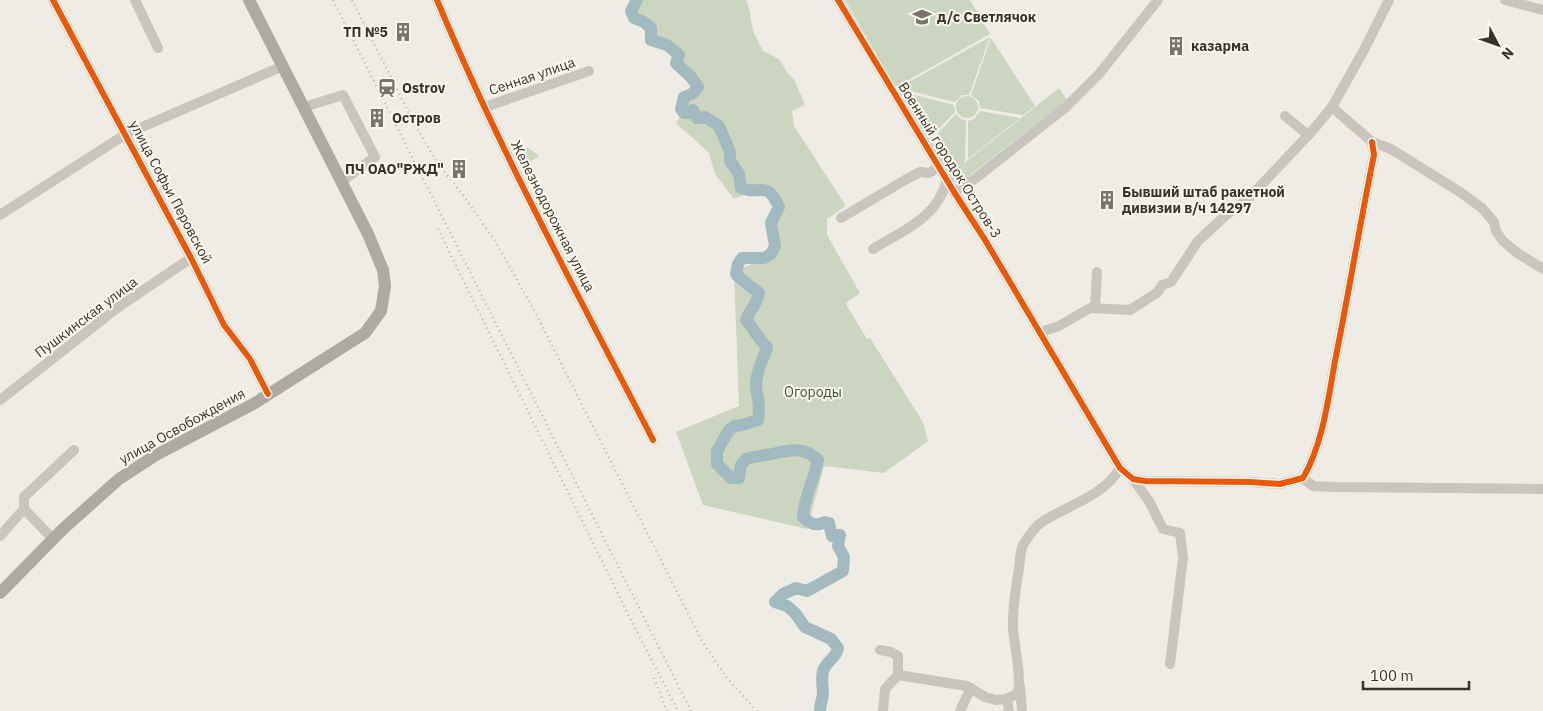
<svg xmlns="http://www.w3.org/2000/svg" width="1543" height="711" font-family="'IBM Plex Sans',sans-serif">
  <style>
    .green { fill: #ccd5c0 }
    .lines { fill: none; stroke-linecap: round; stroke-linejoin: round }
    .river { stroke: #a2babf; stroke-width: 12 }
    .minor { stroke: #c8c4be; stroke-width: 10 }
    .major { stroke: #ada9a3; stroke-width: 12 }
    .rail { stroke: #b0ada8; stroke-width: 2; stroke-dasharray: 1 4; stroke-linecap: butt }
    .cycleway-casing { stroke: #faf7ed; stroke-width: 9 }
    .cycleway { stroke: #e8590c; stroke-width: 6 }
    .labels { text-anchor: middle; dominant-baseline: central; stroke-width: 4; stroke-linejoin: round; paint-order: stroke }
    .poi-label { font-size: 14px; font-weight: bold; fill: #39322b; stroke: #faf7ed; text-anchor: start }
    .street-label { font-size: 14px; fill: #39322b; stroke: #faf7ed }
    .park-label { font-size: 14px; fill: #415730; stroke: #faf7ed }
  </style>
  <rect width="100%" height="100%" fill="#efece5"/>
  <!-- green -->
  <g class="green">
    <path d="M640,0H746L749,8L753,31L763,51L779,59L788,74L794,79L805,105L792,111L794,126L846,206L827,219V235L860,293L846,303L847,306L867,339L870,338L923,422L928,441L884,473L824,466L807,529L703,505L676,432L739,406L734,271L771,257L778,247L775,225L781,212L783,204L774,190L766,187L734,199L715,174L709,153L676,123L686,105L703,85L683,62L682,51L668,42L655,36L654,27L636,15L634,10Z"/>
    <path d="M845,0H970L990,34L896,87Z"/>
    <path d="M990,37L969,95H962L955,102L898,88Z"/>
    <path d="M991,38L1035,106L1023,115L980,108L979,101L971,95Z"/>
    <path d="M1059,88L1067,100L960,183L953,181L948,175L960,165L949,172L946,171L929,143L956,114L961,119L966,121L965,161L963,164Z"/>
    <path d="M899,91L954,105L955,112L927,141Z"/>
    <circle cx="967" cy="107" r="11"/>
    <path d="M980,111L1020,118L968,159V121L974,119Z"/>
    <path d="M526,147L534,152L539,156L525,165L523,163L526,160L519,152Z"/>
  </g>
  <g class="lines">
    <!-- river -->
    <path class="river" d="M637,0L631,11L634,18L644,22L651,28V40L667,45L679,55L676,63L691,77L698,87L692,94L684,97L681,109L684,113H688L693,110L697,118L705,117L719,126L730,152V161L739,174L741,188C761,196 766,179 779,207L771,223L775,246L771,254L764,258H742L738,264L736,274C743,282 751,286 759,293C757,304 750,310 746,320C755,330 757,338 767,347C763,361 756,370 756,385C757,400 761,403 758,420L742,425L735,426L729,430L717,451V464L731,478H739L741,465L746,459C753,457 759,456 766,455C785,452 802,444 818,460C814,480 804,497 803,517C809,523 816,527 825,522L829,523L832,536L840,535L838,546L844,557L843,571L807,591L796,588L783,594L775,602L787,606L795,613L805,627L831,639L838,648C836,659 827,660 823,671C821,679 823,687 823,695C822,700 820,705 820,711"/>
    <!-- minor -->
    <g class="minor">
      <path d="M53,0L191,258L224,325L250,359L268,394"/>
      <path d="M135,0L158,48"/>
      <path d="M437,0C500,151 578,295 653,440"/>
      <path d="M838,0L954,192L985,240L1120,468L1133,479L1145,481L1250,482L1280,484L1303,478C1323,443 1328,400 1335,361C1349,292 1360,223 1374,155L1372,142"/>
      <path d="M1505,0L1543,10"/>
      <path d="M304,107L343,95L375,157L341,182"/>
      <path d="M485,107L589,71"/>
      <path d="M1332,107L1372,142L1391,149L1460,192L1482,208L1494,222L1496,231L1503,241L1516,252L1543,269"/>
      <path d="M1285,116L1308,135"/>
      <path d="M954,192L976,178L1066,107L1099,74L1158,0"/>
      <path d="M0,215L126,134L283,66"/>
      <path d="M841,218L905,180L920,172L929,173L939,167"/>
      <path d="M873,249C903,230 937,219 947,180"/>
      <path d="M1095,308L1097,272"/>
      <path d="M1040,332L1059,326L1090,308L1130,310L1158,292L1162,285L1171,282L1198,241L1225,216L1250,197L1313,130L1332,107L1364,50L1389,0"/>
      <path d="M0,400L117,308L191,258"/>
      <path d="M1303,478L1313,486L1335,487L1543,489"/>
      <path d="M1133,479L1149,501L1163,529L1180,533L1183,558L1170,664"/>
      <path d="M0,536L24,509"/>
      <path d="M53,539L24,509V497L74,450"/>
      <path d="M880,650L891,652L898,656V675"/>
      <path d="M1020,686L1022,711"/>
      <path d="M1007,699L1009,711"/>
      <path d="M883,711L885,689L898,675L967,686L985,697L996,700L1007,699L1018,693C1021,671 1015,651 1013,629C1012,607 1016,589 1019,568C1020,561 1020,552 1023,545C1028,537 1034,527 1042,522C1068,505 1104,496 1120,468"/>
      <path d="M960,711L971,688"/>
    </g>
    <!-- major -->
    <path class="major" d="M0,593L63,529L119,479L156,455L255,403L365,333L381,311L385,286L383,270L368,234L249,0"/>
    <!-- rail -->
    <g class="rail">
      <path d="M333,0L691,711"/>
      <path d="M352,0L414,123L438,164L463,195L495,241L533,308L702,641L726,677L757,711"/>
      <path d="M438,229L630,618L678,711"/>
      <path d="M654,678L667,711"/>
    </g>
    <!-- cycleway casing -->
    <g class="cycleway-casing">
      <g id="cycleway">
        <path d="M53,0L191,258L224,325L250,359L268,394"/>
        <path d="M437,0C500,151 578,295 653,440"/>
        <path d="M838,0L954,192L985,240L1120,468L1133,479L1145,481L1250,482L1280,484L1303,478C1323,443 1328,400 1335,361C1349,292 1360,223 1374,155L1372,142"/>
      </g>
    </g>
    <!-- cycleway -->
    <use href="#cycleway" class="cycleway"/>
  </g>
  <!-- icons -->
  <defs>
    <g id="school-bare" transform="scale(1.5)"><path d="M0-5L7-2L0 1L-7-2ZM-4 1L0 2.5L4 1V4Q0 6-4 4Z" fill="#79736c" stroke="#faf7ed" stroke-width="2.5" paint-order="stroke"/></g>
    <g id="building-bare" transform="scale(1.5)"><path d="M-4-6H4V6H1V3H-1V6H-4ZM-2.5-4.3h1.7v1.8h-1.7ZM.8-4.3h1.7v1.8H.8ZM-2.5-1h1.7V.8h-1.7ZM.8-1h1.7V.8H.8Z" fill="#79736c" stroke="#faf7ed" stroke-width="2.5" paint-order="stroke"/></g>
    <g id="station-bare" transform="scale(1.5)"><path d="M-3-6H3Q5-6 5-4V2Q5 4 3 4L4.5 6H3L1.5 4h-3L-3 6H-4.5L-3 4Q-5 4-5 2V-4Q-5-6-3-6ZM-3.5-4v3h7v-3ZM-3.5 1v1.5H-2V1ZM2 1v1.5H3.5V1Z" fill="#79736c" stroke="#faf7ed" stroke-width="2.5" paint-order="stroke"/></g>
  </defs>
  <g fill-rule="evenodd">
    <use href="#school-bare" x="922" y="17"/>
    <use href="#building-bare" x="403" y="32"/>
    <use href="#building-bare" x="1176" y="46"/>
    <use href="#station-bare" x="387" y="88"/>
    <use href="#building-bare" x="377" y="118"/>
    <use href="#building-bare" x="459" y="169"/>
    <use href="#building-bare" x="1107" y="200"/>
  </g>
  <g class="labels">
    <!-- poi labels -->
    <g class="poi-label">
      <text x="937" y="17">д/с Светлячок</text>
      <text x="388" y="32" text-anchor="end">ТП №5</text>
      <text x="1191" y="46">казарма</text>
      <text x="402" y="88">Ostrov</text>
      <text x="392" y="118">Остров</text>
      <text x="444" y="169" text-anchor="end">ПЧ ОАО"РЖД"</text>
      <text x="1122" y="192">Бывший штаб ракетной<tspan x="1122" dy="16">дивизии в/ч 14297</tspan></text>
    </g>
    <!-- street labels -->
    <g class="street-label">
      <text transform="translate(532 76) rotate(-19)">Сенная улица</text>
      <text transform="translate(950 160) rotate(58)">Военный городок Остров-3</text>
      <text transform="translate(171 192) rotate(62)">улица Софьи Перовской</text>
      <text transform="translate(553 216) rotate(63)">Железнодорожная улица</text>
      <text transform="translate(86 317) rotate(-37)">Пушкинская улица</text>
      <text transform="translate(182 426) rotate(-29)">улица Освобождения</text>
    </g>
    <!-- park labels -->
    <g class="park-label">
      <text x="813" y="392">Огороды</text>
    </g>
  </g>
  <!-- north arrow -->
  <g transform="translate(1498 45) rotate(131)" stroke="#faf7ed" stroke-width="4" paint-order="stroke">
  <path d="M0-4L9 19L0 12L-9 19Z" fill="#39322b"/>
  <text y="-8" font-size="14" font-weight="bold" text-anchor="middle" fill="#39322b">N</text>
  </g>
  <!-- scale -->
  <path d="M1363 681v8h106v-8" fill="none" stroke="#39322b" stroke-width="2.5"/>
  <text x="1370" y="681" font-size="15" fill="#39322b" stroke="#faf7ed" stroke-width="4" paint-order="stroke">100 m</text>
</svg>
